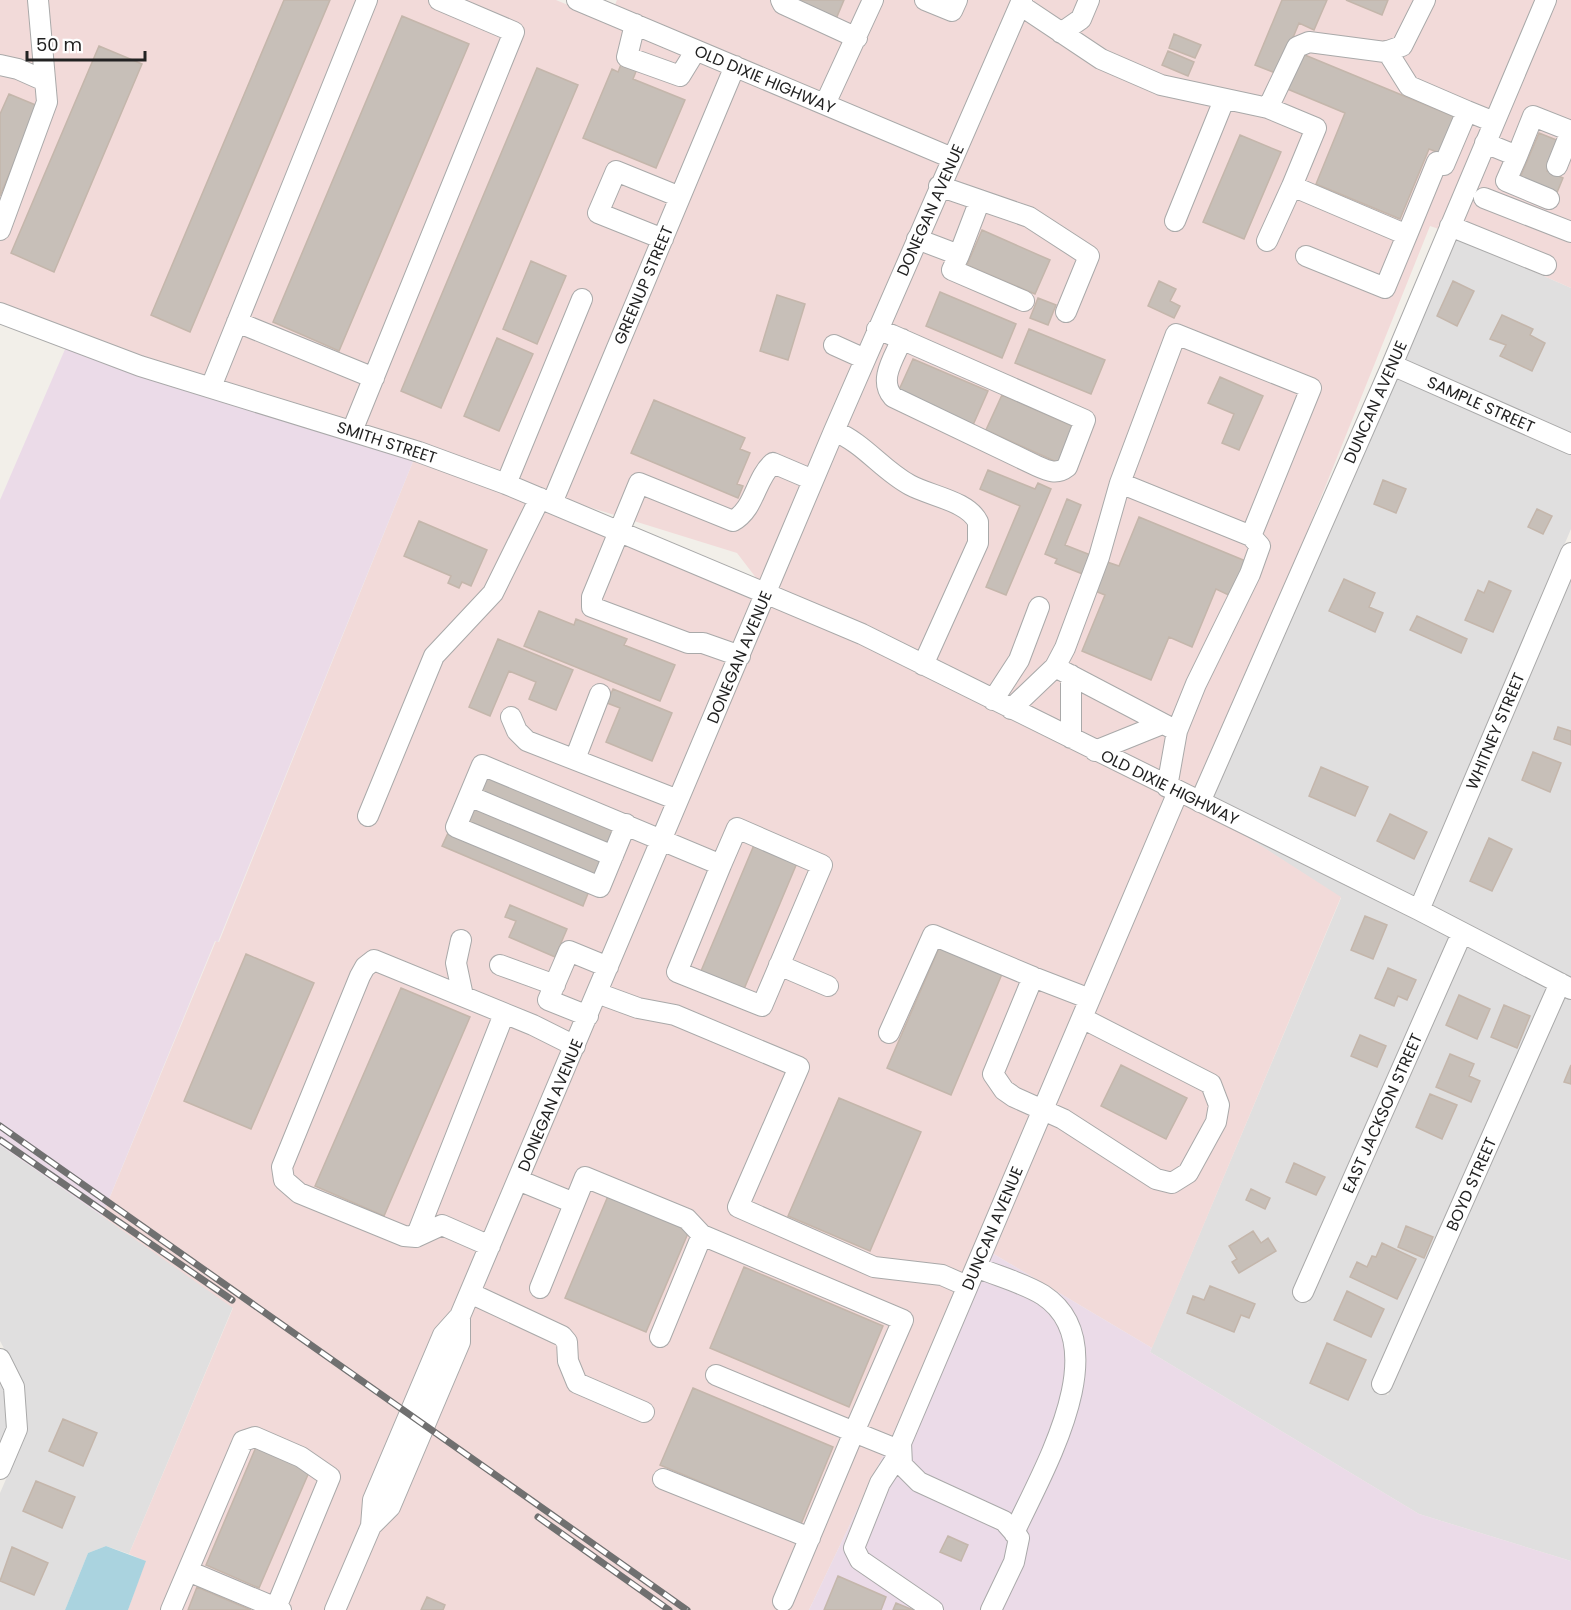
<svg xmlns="http://www.w3.org/2000/svg" width="1571" height="1610" viewBox="0 0 1571 1610" font-family="Poppins,sans-serif">
  <style>
    .residential { fill: #e0dfdf }
    .commercial { fill: #f2dad9 }
    .industrial { fill: #ebdbe8 }
    .water { fill: #aad3df }
    .building { fill: #c7bfb8; stroke: #c4b6ab; stroke-width: 1.5 }
    .lines { fill: none; stroke-linecap: round; stroke-linejoin: round }
    .minor-casing { stroke: #a9a9a9; stroke-width: 22 }
    .minor { stroke: #fff; stroke-width: 20 }
    .rail-casing { stroke: #707070; stroke-width: 7 }
    .rail { stroke: #fff; stroke-width: 4.5; stroke-dasharray: 14; stroke-linecap: butt }
    .labels { text-anchor: middle; stroke-width: 4.5; stroke-linejoin: round; paint-order: stroke }
    .street-label { font-size: 16px; fill: #222; stroke: #fff }
  </style>
  <rect width="100%" height="100%" fill="#f2efe9"/>
  <path class="residential" d="M 1456,237 L 1571,288 L 1571,435 L 1403,361 Z
    M 1397,376 L 1571,453 L 1571,529 L 1414,898 L 1211,799 Z
    M 1571,576 L 1571,979 L 1430,907 Z
    M 1230,826 L 1450,937 L 1292,1296 L 1308,1303 L 1467,945 L 1548,986 L 1371,1388 L 1388,1395 L 1565,995 L 1571,998 L 1571,1561 L 1419,1514 L 1150,1352 L 1341,898 Z
    M 0,1145 L 233,1307 L 129,1554 L 106,1546 L 88,1553 L 65,1610 L 0,1610 L 0,1493 L 26,1433 L 23,1384 L 0,1341 Z
    M 0,1378 L 6,1388 L 8,1427 L 0,1446 Z"/>
  <path class="commercial" d="M 0,0 L 556,0 L 723,70 L 546,492 L 142,358 L 0,305 Z
    M 617,0 L 1012,0 L 947,147 L 614,7 Z
    M 1032,0 L 1536,0 L 1439,229 L 1430,226 L 1299,552 L 1194,790 L 760,583 L 737,553 L 563,499 L 740,77 L 941,162 L 819,442 L 945,194 L 982,119 Z
    M 1556,0 L 1571,0 L 1571,288 L 1456,237 Z
    M 414,459 L 503,491 L 754,598 L 325,1610 L 128,1610 L 145,1561 L 129,1554 L 233,1308 L 102,1216 L 216,941 L 219,942 Z
    M 771,605 L 858,642 L 1166,795 L 910,1399 L 809,1610 L 345,1610 Z
    M 1183,803 L 1230,826 L 1341,897 L 1152,1348 L 992,1253 Z"/>
  <path class="industrial" d="M 66,347 L 414,459 L 218,942 L 215,941 L 102,1216 L 0,1145 L 0,500 Z
    M 992,1253 L 1152,1348 L 1150,1352 L 1419,1514 L 1571,1561 L 1571,1610 L 1001,1610 L 1028,1541 L 924,1475 L 911,1462 L 910,1445 Z
    M 910,1399 L 893,1465 L 999,1527 L 1009,1540 L 1006,1559 L 981,1610 L 809,1610 Z"/>
  <path class="water" d="M 106,1546 L 146,1561 L 128,1610 L 65,1610 L 88,1553 Z"/>
  <path class="building" d="M 284,0 L 330,0 L 190,332 L 151,315 Z
    M 792,0 L 844,0 L 836,19 Z
    M 1282,0 L 1327,0 L 1314,30 L 1299,23 L 1278,74 L 1255,65 Z
    M 1346,0 L 1388,0 L 1382,15 Z
    M 402,16 L 469,44 L 339,351 L 273,322 Z
    M 1174,34 L 1201,45 L 1195,58 L 1169,48 Z
    M 99,46 L 142,64 L 54,272 L 11,253 Z
    M 1168,51 L 1194,62 L 1188,76 L 1162,65 Z
    M 1300,53 L 1455,117 L 1440,153 L 1429,149 L 1400,219 L 1316,184 L 1345,113 L 1285,88 Z
    M 622,62 L 637,69 L 633,79 L 685,100 L 656,168 L 583,138 L 612,69 L 618,72 Z
    M 537,68 L 578,85 L 441,408 L 401,391 Z
    M 9,94 L 38,106 L 0,196 L 0,114 Z
    M 1539,133 L 1559,141 L 1547,171 L 1563,178 L 1556,195 L 1519,180 Z
    M 1240,135 L 1281,152 L 1244,239 L 1203,222 Z
    M 982,230 L 1050,260 L 1035,294 L 967,265 Z
    M 531,261 L 566,276 L 537,344 L 503,329 Z
    M 1159,281 L 1176,289 L 1170,301 L 1180,306 L 1174,318 L 1148,306 Z
    M 1453,281 L 1474,291 L 1457,326 L 1437,316 Z
    M 940,292 L 1016,324 L 1002,358 L 926,326 Z
    M 777,295 L 805,304 L 788,360 L 760,351 Z
    M 1038,298 L 1056,305 L 1048,325 L 1030,318 Z
    M 1502,315 L 1533,329 L 1530,335 L 1545,343 L 1532,371 L 1500,356 L 1506,345 L 1490,339 Z
    M 1029,329 L 1105,360 L 1091,394 L 1015,363 Z
    M 497,338 L 533,354 L 499,431 L 464,416 Z
    M 913,359 L 988,391 L 973,425 L 898,392 Z
    M 1220,377 L 1263,396 L 1239,450 L 1222,443 L 1234,414 L 1208,403 Z
    M 1002,395 L 1077,428 L 1061,464 L 986,430 Z
    M 654,400 L 745,438 L 740,449 L 750,453 L 737,484 L 743,486 L 738,498 L 631,453 Z
    M 988,470 L 1035,489 L 1038,483 L 1051,489 L 1006,595 L 986,587 L 1020,506 L 980,489 Z
    M 1383,480 L 1406,489 L 1396,513 L 1374,504 Z
    M 1067,499 L 1081,505 L 1065,545 L 1093,556 L 1085,575 L 1055,563 L 1057,559 L 1045,554 Z
    M 1537,509 L 1552,516 L 1543,534 L 1528,527 Z
    M 1139,517 L 1248,562 L 1233,597 L 1216,589 L 1192,647 L 1169,637 L 1151,680 L 1082,651 L 1105,595 L 1095,591 L 1107,562 L 1119,566 Z
    M 419,521 L 487,550 L 471,586 L 462,582 L 459,588 L 448,583 L 451,576 L 404,556 Z
    M 1344,579 L 1375,593 L 1369,607 L 1383,613 L 1375,632 L 1329,611 Z
    M 1489,581 L 1511,591 L 1493,632 L 1465,620 L 1478,590 L 1484,593 Z
    M 539,611 L 574,625 L 576,619 L 627,639 L 624,645 L 675,665 L 660,701 L 524,646 Z
    M 1417,616 L 1467,639 L 1461,653 L 1410,630 Z
    M 498,639 L 573,670 L 556,710 L 529,699 L 536,682 L 509,671 L 490,716 L 469,707 Z
    M 613,689 L 672,713 L 652,761 L 606,742 L 620,708 L 607,703 Z
    M 1558,727 L 1571,731 L 1571,745 L 1554,739 Z
    M 1533,752 L 1561,763 L 1550,792 L 1522,780 Z
    M 1321,767 L 1368,787 L 1355,816 L 1309,796 Z
    M 486,775 L 614,830 L 608,845 L 480,791 Z
    M 474,806 L 602,860 L 595,876 L 468,821 Z
    M 1390,814 L 1427,832 L 1414,859 L 1377,841 Z
    M 449,831 L 589,891 L 583,906 L 442,846 Z
    M 1489,838 L 1512,849 L 1492,891 L 1470,881 Z
    M 754,845 L 797,863 L 744,989 L 701,971 Z
    M 510,905 L 567,929 L 555,957 L 509,937 L 516,921 L 505,917 Z
    M 1365,916 L 1387,925 L 1373,959 L 1351,950 Z
    M 939,948 L 1002,974 L 951,1095 L 887,1068 Z
    M 246,954 L 314,983 L 251,1129 L 184,1101 Z
    M 1388,968 L 1416,980 L 1407,1000 L 1398,996 L 1394,1006 L 1375,998 Z
    M 401,988 L 470,1017 L 384,1216 L 315,1186 Z
    M 1459,995 L 1490,1009 L 1477,1039 L 1446,1025 Z
    M 1504,1005 L 1530,1016 L 1517,1048 L 1491,1037 Z
    M 1360,1035 L 1386,1046 L 1377,1067 L 1351,1056 Z
    M 1450,1054 L 1474,1064 L 1469,1076 L 1480,1081 L 1471,1102 L 1436,1087 Z
    M 1121,1065 L 1187,1098 L 1166,1139 L 1101,1106 Z
    M 1571,1065 L 1571,1084 L 1564,1082 Z
    M 1430,1094 L 1457,1105 L 1442,1139 L 1416,1127 Z
    M 839,1098 L 921,1132 L 870,1251 L 788,1216 Z
    M 1294,1163 L 1325,1177 L 1316,1195 L 1286,1182 Z
    M 1251,1189 L 1270,1198 L 1265,1209 L 1246,1200 Z
    M 608,1196 L 689,1231 L 646,1332 L 565,1298 Z
    M 1406,1226 L 1433,1237 L 1424,1258 L 1398,1247 Z
    M 1253,1231 L 1261,1243 L 1268,1238 L 1276,1251 L 1239,1273 L 1232,1262 L 1237,1259 L 1229,1246 Z
    M 1382,1243 L 1416,1259 L 1397,1299 L 1350,1277 L 1357,1262 L 1367,1267 L 1372,1256 L 1376,1257 Z
    M 744,1267 L 883,1326 L 849,1407 L 710,1348 Z
    M 1210,1286 L 1255,1304 L 1249,1318 L 1241,1315 L 1234,1332 L 1187,1313 L 1193,1296 L 1204,1300 Z
    M 1347,1291 L 1384,1309 L 1371,1337 L 1334,1320 Z
    M 1327,1343 L 1366,1360 L 1348,1400 L 1310,1383 Z
    M 693,1388 L 833,1447 L 801,1524 L 660,1465 Z
    M 63,1419 L 97,1433 L 83,1466 L 49,1451 Z
    M 256,1447 L 310,1470 L 259,1588 L 206,1565 Z
    M 36,1481 L 75,1497 L 62,1528 L 23,1511 Z
    M 948,1536 L 968,1545 L 961,1561 L 940,1552 Z
    M 12,1547 L 48,1563 L 34,1595 L 0,1581 Z
    M 838,1576 L 886,1597 L 881,1610 L 824,1610 Z
    M 197,1587 L 251,1610 L 188,1610 Z
    M 427,1597 L 445,1605 L 443,1610 L 421,1610 Z
    M 896,1603 L 913,1610 L 893,1610 Z"/>
  <g class="lines">
    <defs>
      <path id="minor" d="M 577,0 L 952,158
        M 781,0 L 783,4 L 857,38
        M 925,0 L 952,11 L 957,0
        M 1020,5 L 1101,59 L 1161,85 L 1268,108 L 1297,47 L 1309,42 L 1385,52 L 1402,46 L 1425,0
        M 635,24 L 627,57 L 680,76 L 696,50
        M 1061,33 L 1081,19 L 1089,0
        M 1387,51 L 1409,86 L 1467,111
        M 0,65 L 18,69 L 45,81
        M 825,104 L 873,0
        M 1268,108 L 1316,128 L 1292,186 L 1407,235 L 1437,162 L 1444,165 L 1467,111 L 1494,122
        M 1485,143 L 1517,156 L 1533,116 L 1571,131 L 1557,166
        M 1517,156 L 1506,181 L 1549,199
        M 939,186 L 1029,217 L 1089,256 L 1066,312
        M 1484,198 L 1571,232
        M 1175,221 L 1224,100
        M 1450,226 L 1546,265
        M 0,230 L 47,102 L 38,0
        M 663,239 L 598,213 L 616,171 L 680,197
        M 917,239 L 959,255 L 980,200
        M 1267,241 L 1292,186
        M 959,255 L 952,270 L 1024,301
        M 1306,256 L 1385,288 L 1407,235
        M 0,313 L 140,366 L 419,452 L 506,484 L 862,634 L 1419,910 L 1571,989
        M 237,322 L 374,378
        M 877,329 L 892,335 L 1085,420 L 1067,467 C 1057,475 1048,471 1037,466 L 893,397 C 878,380 894,358 902,339
        M 834,345 L 865,359
        M 1392,365 L 1571,444
        M 211,387 L 367,0
        M 352,431 L 514,32 L 439,0
        M 834,431 C 864,443 882,470 910,485 C 930,496 968,501 978,522 L 978,543 L 923,665
        M 1120,483 L 1176,334 L 1311,388 L 1251,536
        M 506,484 L 582,299
        M 552,503 L 735,66
        M 740,656 L 703,643 L 688,643 L 592,607 L 592,597 L 639,483 L 733,521 C 755,509 755,479 773,463 L 813,480
        M 1055,667 L 1177,731
        M 993,700 L 1019,660 L 1039,607
        M 1011,709 L 1055,667 L 1065,648 L 1099,557 L 1120,483 L 1251,536 L 1260,546 L 1250,574 L 1196,684 L 1177,731 L 1167,787
        M 511,717 L 517,731 L 527,741 L 678,800
        M 1071,738 L 1071,675
        M 1095,751 L 1162,724
        M 575,759 L 600,694
        M 469,796 L 613,856
        M 1200,802 L 1392,365 L 1546,0
        M 368,816 L 434,656 L 493,593 L 540,498
        M 626,824 L 600,887 L 456,827 L 482,765 L 721,865 L 737,828 L 822,865 L 762,1006 L 677,972 L 721,865
        M 1419,910 L 1571,553
        M 461,940 L 456,963 L 463,996
        M 500,965 L 555,985
        M 779,965 L 828,986
        M 597,993 L 638,1008 L 675,1015 L 799,1067 L 738,1207 L 874,1267 L 942,1275 L 967,1286
        M 588,1016 L 548,1000 L 569,951 L 608,967
        M 1082,1018 L 1211,1084 L 1219,1105 L 1216,1122 L 1188,1173 L 1172,1183 L 1156,1179 L 1063,1119 L 1014,1097 L 1004,1090 L 993,1074 L 1033,977 L 1090,999
        M 889,1033 L 933,935 L 1033,977
        M 518,1180 L 574,1203
        M 416,1237 L 504,1014
        M 490,1246 L 442,1225 L 416,1237 L 404,1236 L 299,1193 L 284,1180 L 282,1167 L 360,976 L 365,967 L 374,960 L 533,1025 L 575,1046
        M 976,1267 C 997,1276 1024,1283 1043,1295 C 1119,1345 1041,1473 1014,1533
        M 540,1288 L 585,1177 L 687,1219 L 702,1235
        M 1303,1292 L 1462,933
        M 470,1293 L 562,1336 L 567,1342 L 568,1361 L 577,1383 L 644,1412
        M 660,1337 L 702,1235 L 903,1320 L 854,1432 L 901,1451 L 880,1483 L 854,1548 L 860,1560 L 933,1610
        M 0,1359 L 14,1387 L 17,1429 L 0,1469
        M 716,1375 L 854,1432 L 783,1601
        M 1382,1384 L 1560,983
        M 663,1479 L 810,1538
        M 371,1526 L 390,1507 L 460,1342 L 460,1316
        M 188,1571 L 281,1610
        M 171,1610 L 243,1441 L 255,1437 L 301,1457 L 330,1477 L 275,1610
        M 335,1610 L 371,1526 L 373,1500 L 443,1335 L 460,1316 L 834,431 L 1022,0
        M 991,1610 L 1014,1562 L 1019,1538 L 1004,1521 L 919,1482 L 902,1465 L 901,1443 L 1178,792"/>
    </defs>
    <use href="#minor" class="minor-casing"/>
    <use href="#minor" class="minor"/>
    <defs>
      <path id="rail" d="M 0,1126 L 687,1610
        M 0,1140 L 232,1300
        M 538,1517 L 669,1610"/>
    </defs>
    <use href="#rail" class="rail-casing"/>
    <use href="#rail" class="rail"/>
  </g>
  <g class="labels">
    <g class="street-label">
      <text transform="translate(765 79) rotate(23)" y="6">OLD DIXIE HIGHWAY</text>
      <text transform="translate(930 210) rotate(-66)" y="6">DONEGAN AVENUE</text>
      <text transform="translate(643 285) rotate(-67)" y="6">GREENUP STREET</text>
      <text transform="translate(1375 402) rotate(-66)" y="6">DUNCAN AVENUE</text>
      <text transform="translate(1481 404) rotate(24)" y="6">SAMPLE STREET</text>
      <text transform="translate(387 442) rotate(18)" y="6">SMITH STREET</text>
      <text transform="translate(739 657) rotate(-67)" y="6">DONEGAN AVENUE</text>
      <text transform="translate(1495 731) rotate(-67)" y="6">WHITNEY STREET</text>
      <text transform="translate(1170 787) rotate(26)" y="6">OLD DIXIE HIGHWAY</text>
      <text transform="translate(550 1105) rotate(-67)" y="6">DONEGAN AVENUE</text>
      <text transform="translate(1382 1113) rotate(-66)" y="6">EAST JACKSON STREET</text>
      <text transform="translate(1471 1184) rotate(-66)" y="6">BOYD STREET</text>
      <text transform="translate(992 1228) rotate(-67)" y="6">DUNCAN AVENUE</text>
    </g>
  </g>
  <path d="M27 51v9h118v-9" fill="none" stroke="#222222" stroke-width="3"/>
  <text x="36" y="51" font-size="18" fill="#222222" stroke="#ffffff" stroke-width="4.5" paint-order="stroke">50 m</text>
</svg>
